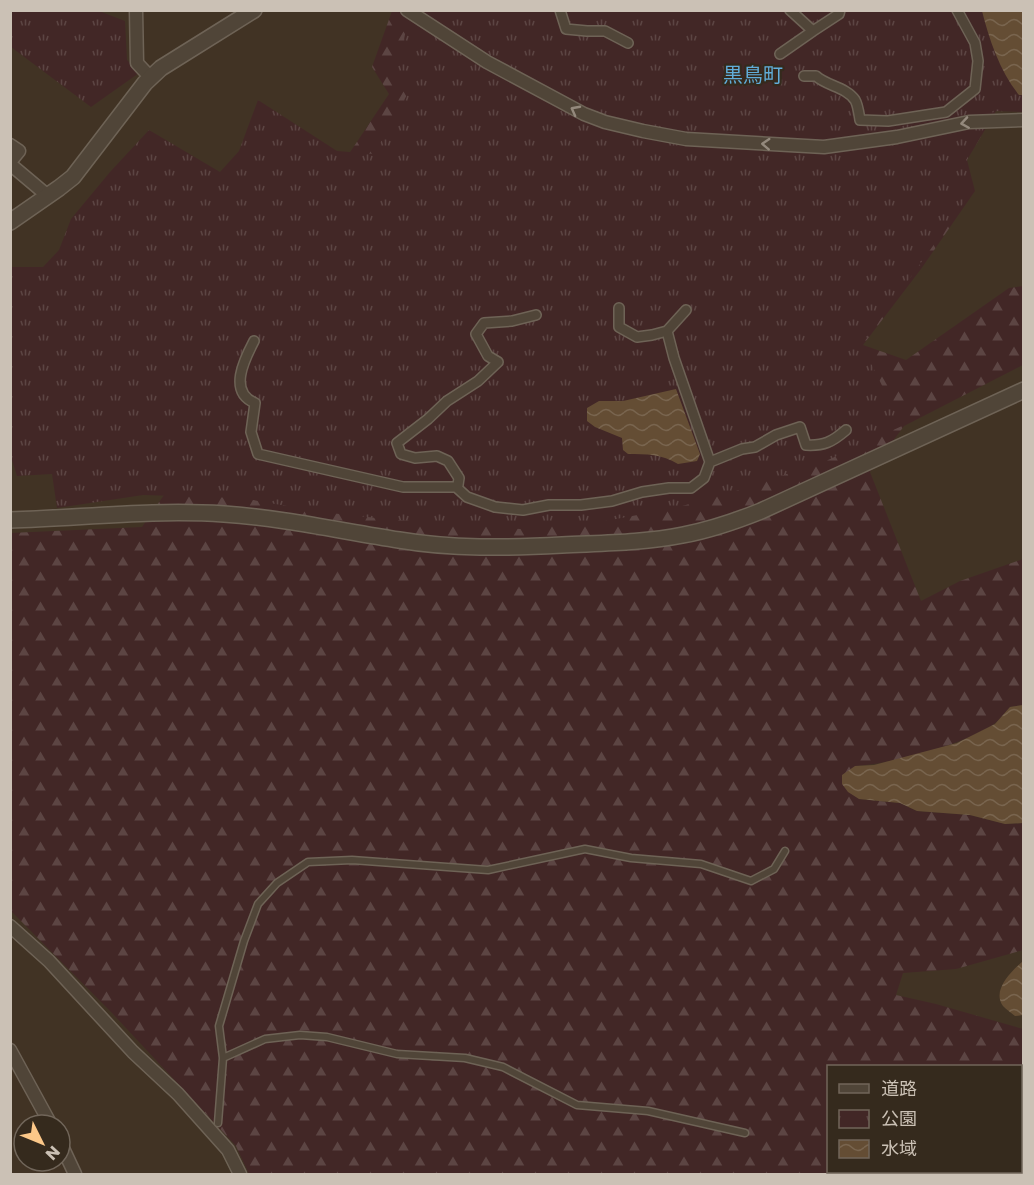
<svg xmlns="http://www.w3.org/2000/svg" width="1034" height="1185" viewBox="0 0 1034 1185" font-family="Poppins,'Noto Sans JP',sans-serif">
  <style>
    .forest { fill: url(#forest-firs); fill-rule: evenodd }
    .park { fill: url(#park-tufts) }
    .water { fill: url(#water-waves) }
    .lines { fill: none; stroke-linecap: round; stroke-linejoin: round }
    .service-casing { stroke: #6e6356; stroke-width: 9 }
    .pedestrian-casing { stroke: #6e6356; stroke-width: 12 }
    .minor-casing { stroke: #6e6356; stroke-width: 15 }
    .tertiary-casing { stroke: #6e6356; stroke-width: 18 }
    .service { stroke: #504538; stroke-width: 6 }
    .pedestrian { stroke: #504538; stroke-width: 9 }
    .minor { stroke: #504538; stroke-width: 12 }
    .tertiary { stroke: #504538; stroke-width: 15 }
    .oneway { stroke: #94897d }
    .labels { text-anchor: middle; stroke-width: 4.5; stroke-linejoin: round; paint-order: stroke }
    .neighbourhood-label { font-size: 20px; fill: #61add9; stroke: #352a1d }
  </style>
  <defs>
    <pattern id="forest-firs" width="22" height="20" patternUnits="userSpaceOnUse" patternTransform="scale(1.5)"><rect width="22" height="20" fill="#422726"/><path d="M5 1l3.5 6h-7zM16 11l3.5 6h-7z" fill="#5c4543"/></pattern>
    <pattern id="park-tufts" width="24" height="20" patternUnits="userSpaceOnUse" patternTransform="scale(1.5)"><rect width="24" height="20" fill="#422726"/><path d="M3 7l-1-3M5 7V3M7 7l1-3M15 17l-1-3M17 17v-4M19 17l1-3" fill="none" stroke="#5c4543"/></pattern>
    <pattern id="water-waves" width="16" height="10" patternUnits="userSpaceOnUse" patternTransform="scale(1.5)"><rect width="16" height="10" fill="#644d34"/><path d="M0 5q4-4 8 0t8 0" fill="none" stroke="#79654f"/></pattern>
  </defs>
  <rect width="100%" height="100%" fill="#413324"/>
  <path class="forest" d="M 392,11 L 982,11 L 1002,101 L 967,160 L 975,191 L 921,269 L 863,345 L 906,360 L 1009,288 L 1023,286 L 1023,365 L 904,426 L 870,472 L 921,601 L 960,581 L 1023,559 L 1023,705 L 1010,707 C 1005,712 1000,720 994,724 C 963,745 892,764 855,766 L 859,799 L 900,803 L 917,811 L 970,815 L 1005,824 L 1023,823 L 1023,950 L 956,969 L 903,973 L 896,995 L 936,1004 L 1023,1029 L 1023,1174 L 249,1174 L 236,1146 L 112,1013 L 11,911 L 10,533 L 142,527 L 177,476 L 304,221 L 389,94 L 372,67 ZM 828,1066 L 1020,1066 L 1020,1172 L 828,1172 Z"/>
  <path class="park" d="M 11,11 L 99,11 L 125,21 L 127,60 L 139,73 L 91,107 L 11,47 Z
    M 411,11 L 1023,11 L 1023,112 L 994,111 L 966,160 L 973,190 L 862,345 L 902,426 L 828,460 L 736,491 L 675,508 L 600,522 L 520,529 L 386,519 L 321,512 L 242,498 L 143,495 L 57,508 L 52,474 L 17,476 L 11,457 L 10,267 L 43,267 L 59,250 L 71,219 L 110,172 L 149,130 L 220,172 L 239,151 L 258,100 L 337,151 L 374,154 L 408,93 L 395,73 Z"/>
  <path class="water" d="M 982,11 L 1023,11 L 1023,95 L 1019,95 C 1000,72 989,39 982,11 Z
    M 676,389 L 700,454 L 697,461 L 678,464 C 662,454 646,454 628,454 L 623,450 L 622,438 L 595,427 L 587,421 L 587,408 L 599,401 L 623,401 Z
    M 1023,705 L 1023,823 L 1005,824 L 970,815 L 917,811 L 900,803 L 859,799 L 848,792 L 842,784 L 842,775 L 855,766 L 874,765 L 957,743 L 995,724 L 1010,707 Z
    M 1023,961 L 1023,1015 L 1015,1016 C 1011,1013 1006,1009 1003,1006 C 991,990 1013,970 1023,961 Z"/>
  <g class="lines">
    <defs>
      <path id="service" d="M 223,1058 L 265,1039 L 300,1035 L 327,1037 L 397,1054 L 465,1058 L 503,1067 L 577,1105 L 648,1111 L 745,1133
        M 218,1123 L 223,1058 L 219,1026 L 244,941 L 258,904 L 277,883 L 308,862 L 352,860 L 488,870 L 585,849 L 631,858 L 701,864 L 751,881 L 774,869 L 785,851"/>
      <path id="pedestrian" d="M 560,10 L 566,29 L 587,31 L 605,31 L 628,43
        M 813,31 L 839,14 L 840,10
        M 780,54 L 813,31 L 790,10
        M 804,76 L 816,76 C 827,86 846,87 855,100 C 858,105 859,114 860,120 L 888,121 L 946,112 L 975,89 L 978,61 L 975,43 L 957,10
        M 619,308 L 619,327 L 637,337 L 652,335 L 667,331 L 686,310
        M 254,341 C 244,360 228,392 255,403 L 251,432 L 258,454 L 403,487 L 456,487 L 467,497 L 495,507 L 523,510 L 549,505 L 581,505 L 612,501 L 642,492 L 669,488 L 691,488 L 704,478 L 710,462 L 674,358 L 667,331
        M 710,462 L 742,449 L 755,447 L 776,435 L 800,427 L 806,445 C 824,446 832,442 846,430
        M 458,485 L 459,478 L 448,461 L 437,456 L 415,458 L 401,454 L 397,443 L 428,419 L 447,401 L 478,381 L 498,362 L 488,356 L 476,334 L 484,323 L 512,321 L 536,315"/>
      <path id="minor" d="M 136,10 L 137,63 L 151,78
        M 407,10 L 487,62 L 584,114 L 605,122 L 643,131 L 686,139 L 824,147 L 897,137 L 969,122 L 1024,120
        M 10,145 L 19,151 L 10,162
        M 10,164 L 48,196
        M 10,926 L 49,961 L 133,1052 L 178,1094 L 228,1150 L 240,1174
        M 10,1050 L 51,1125
        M 60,1142 L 75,1174"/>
      <path id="tertiary" d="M 10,222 L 59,188 L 73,177 L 145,83 L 161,68 L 254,10
        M 10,520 C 81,518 153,509 224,514 C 282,518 341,531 399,540 C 452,549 507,548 562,545 C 602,543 643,543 683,535 C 710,530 736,521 761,511 L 1024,390"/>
    </defs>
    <use href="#service" class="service-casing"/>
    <use href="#pedestrian" class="pedestrian-casing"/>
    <use href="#minor" class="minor-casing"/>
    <use href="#tertiary" class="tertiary-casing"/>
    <use href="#service" class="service"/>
    <use href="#pedestrian" class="pedestrian"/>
    <use href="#minor" class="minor"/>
    <use href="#tertiary" class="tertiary"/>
  </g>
  <defs><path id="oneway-chevron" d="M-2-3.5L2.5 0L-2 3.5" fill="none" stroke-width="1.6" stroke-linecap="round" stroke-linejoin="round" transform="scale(1.5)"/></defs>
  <g class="oneway">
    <use href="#oneway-chevron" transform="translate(575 110) rotate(-152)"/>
    <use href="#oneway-chevron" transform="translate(965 123) rotate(171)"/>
    <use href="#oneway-chevron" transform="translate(766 144) rotate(-177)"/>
  </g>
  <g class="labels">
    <g class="neighbourhood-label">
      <text x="753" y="82">黒鳥町</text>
    </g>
  </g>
  <rect width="1034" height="1185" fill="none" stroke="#cbc1b5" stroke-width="24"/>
  <rect x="827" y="1065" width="195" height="108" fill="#352a1d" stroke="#71665a" stroke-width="1.5"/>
  <rect x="839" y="1084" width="30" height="9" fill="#504538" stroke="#71665a" stroke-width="1.5"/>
  <text x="881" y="1095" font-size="18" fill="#cbc1b5">道路</text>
  <rect x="839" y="1110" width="30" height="18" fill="url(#park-tufts)" stroke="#71665a" stroke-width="1.5"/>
  <text x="881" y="1125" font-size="18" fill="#cbc1b5">公園</text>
  <rect x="839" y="1140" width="30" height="18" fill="url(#water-waves)" stroke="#71665a" stroke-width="1.5"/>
  <text x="881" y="1155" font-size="18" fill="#cbc1b5">水域</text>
  <g transform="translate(42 1143) rotate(133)"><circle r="28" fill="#352a1d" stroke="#71665a" stroke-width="1.5"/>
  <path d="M0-4.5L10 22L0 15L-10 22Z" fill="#fcc889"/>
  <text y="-9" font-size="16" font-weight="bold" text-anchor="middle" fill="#cbc1b5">N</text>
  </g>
</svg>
